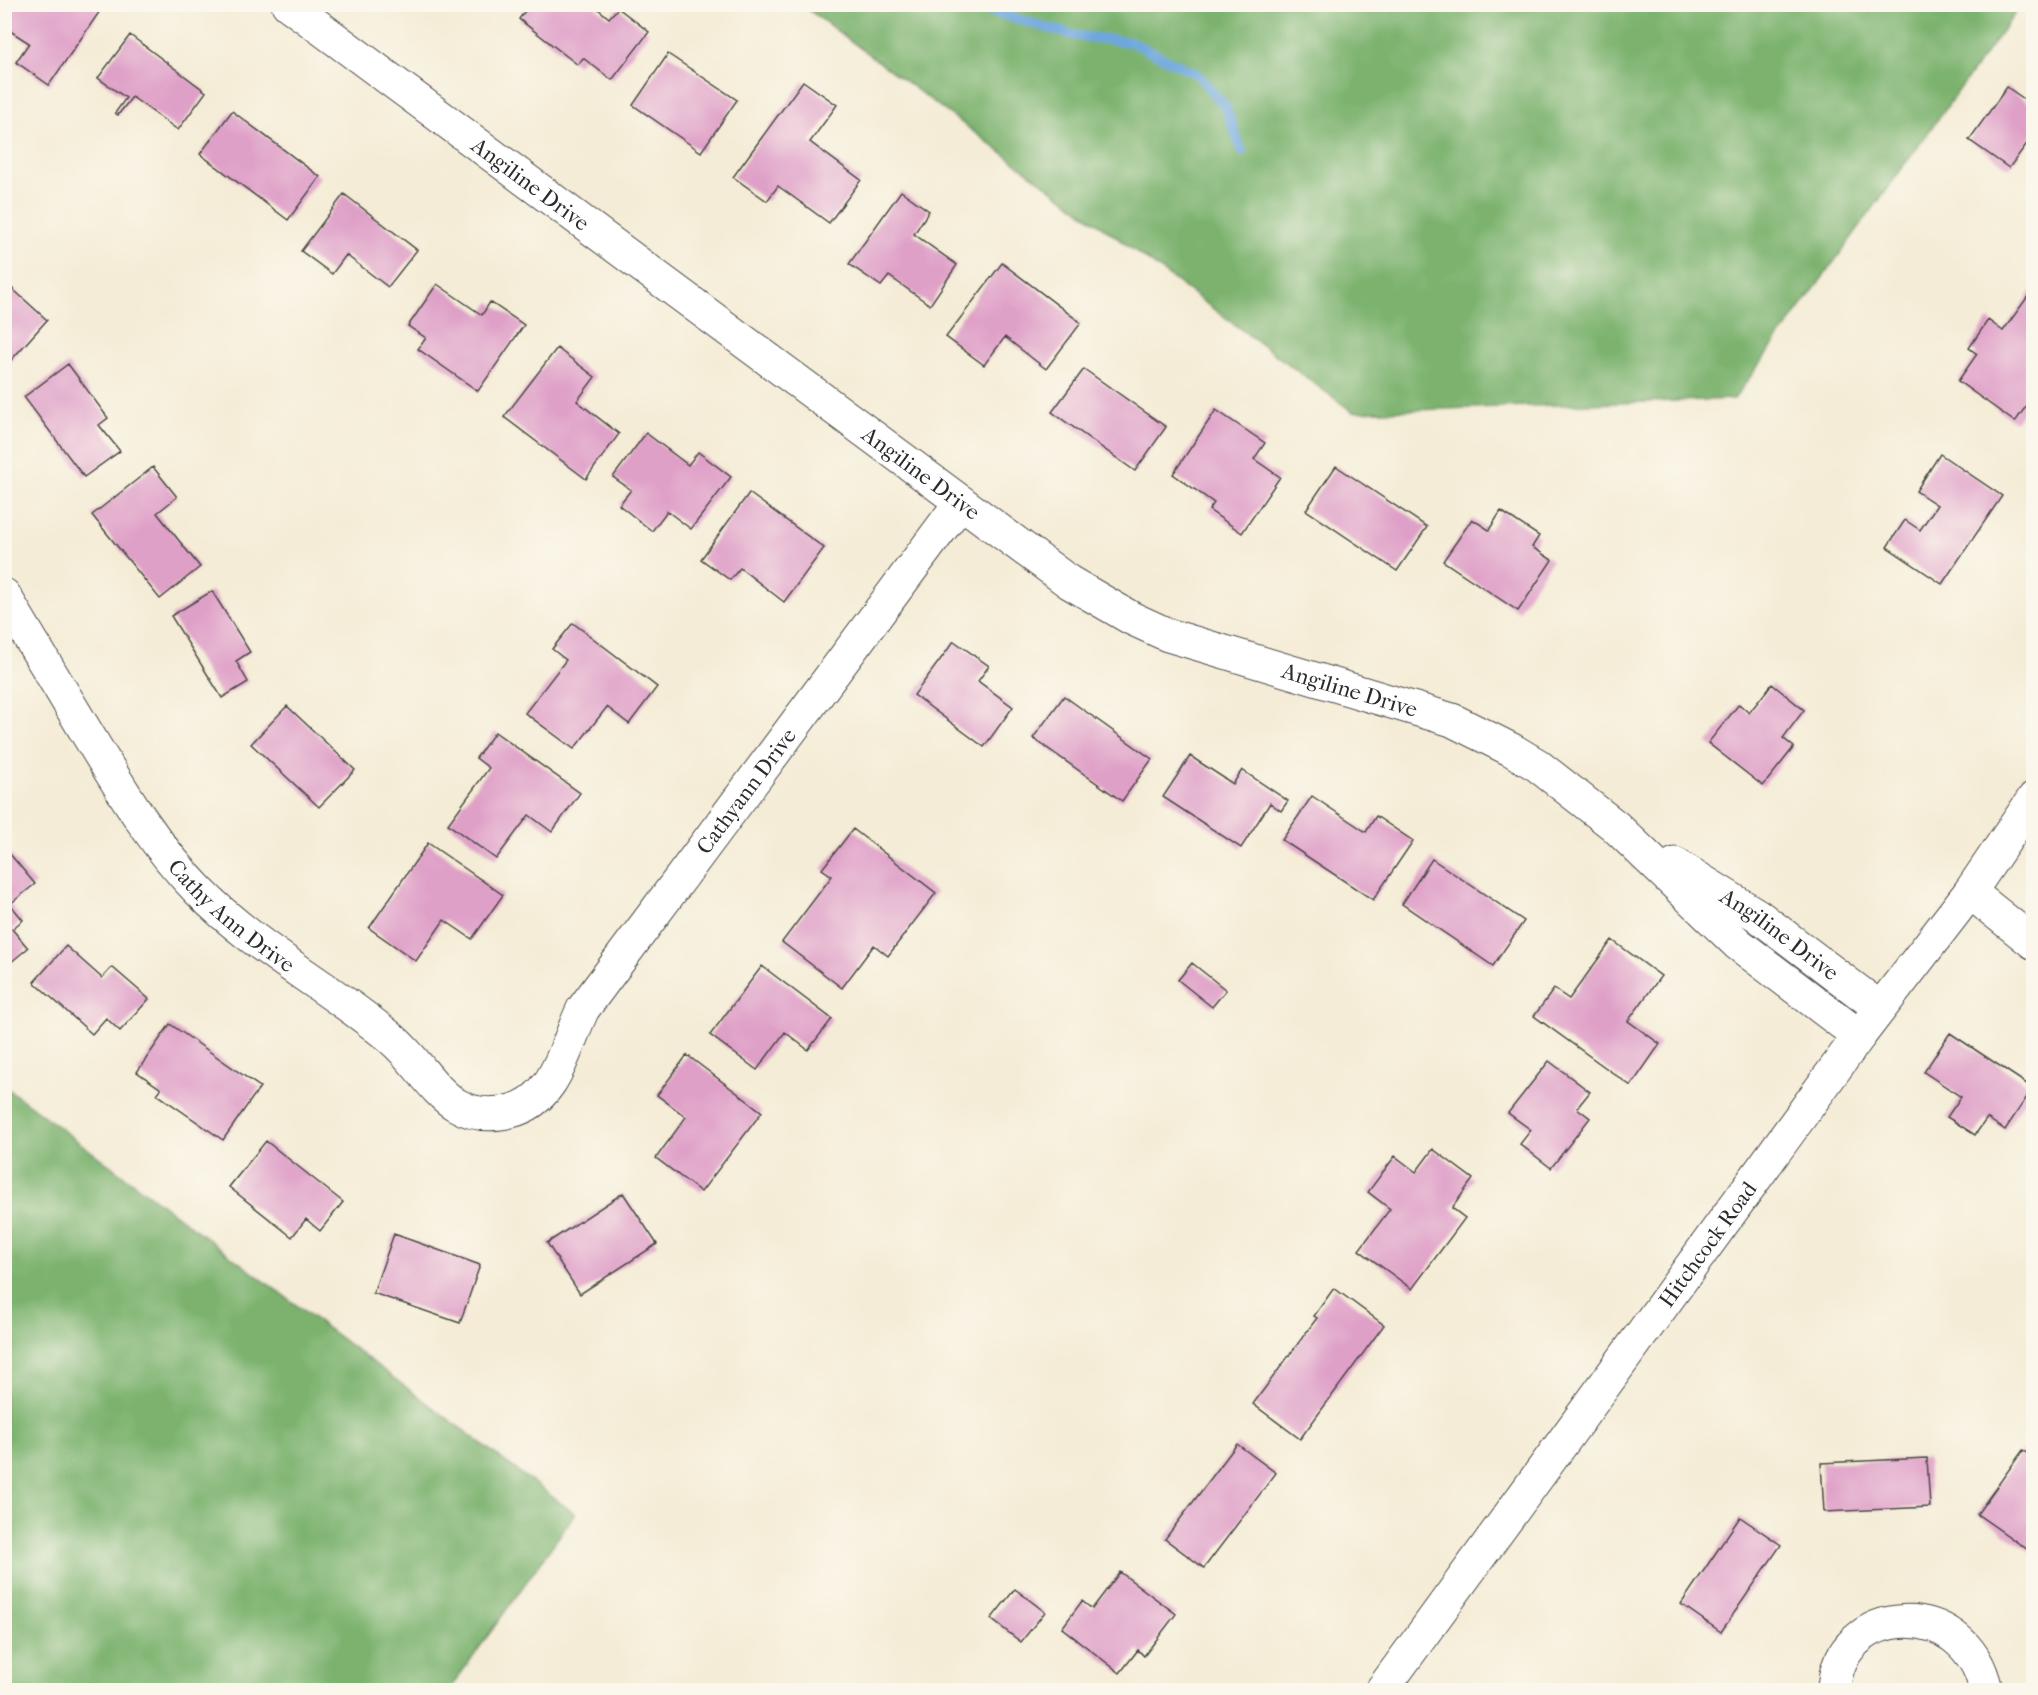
<svg xmlns="http://www.w3.org/2000/svg" width="2038" height="1695" viewBox="0 0 2038 1695" font-family="'IM FELL French Canon',serif">
  <style>
    .forest { fill: #7cb26e; stroke: #546e4c; stroke-width: 1.5 }
    .lines { fill: none; stroke-linecap: round; stroke-linejoin: round }
    .stream { stroke: #6ea7dd; stroke-width: 10 }
    .building { fill: #dfa0c8 }
    .minor-casing { stroke: #494845; stroke-width: 35 }
    .minor { stroke: #fff; stroke-width: 33 }
    .labels { text-anchor: middle; stroke-width: 5; stroke-linejoin: round; paint-order: stroke }
    .street-label { font-size: 22px; fill: #2b2b2b; stroke: #fbf7ec }
  </style>
  <rect width="100%" height="100%" fill="#fbf7ec"/>
  <filter id="ink" filterUnits="userSpaceOnUse"><feTurbulence type="fractalNoise" baseFrequency=".0167" numOctaves="2"/><feDisplacementMap in="SourceGraphic" scale="12" xChannelSelector="R" yChannelSelector="G"/><feConvolveMatrix kernelMatrix="1 2 1 2 8 2 1 2 1" color-interpolation-filters="sRGB"/></filter>
  <filter id="wash" filterUnits="userSpaceOnUse"><feTurbulence type="fractalNoise" baseFrequency=".008" numOctaves="4" result="noise"/><feDisplacementMap in="SourceGraphic" scale="24" xChannelSelector="R" yChannelSelector="G"/><feGaussianBlur stdDeviation="1.35" result="paint"/><feColorMatrix in="noise" values="0 0 0 0 0 0 0 0 0 0 0 0 0 0 0 0 0 1.4 0 .05"/><feComposite in="paint" operator="in"/></filter>
  <g filter="url(#wash)">
    <rect width="100%" height="100%" fill="#f4ecd6"/>
    <path class="forest" d="M 802,5 L 2021,5 L 1734,399 L 1353,412 Z
      M 4,1086 L 575,1514 L 449,1690 L 5,1690 Z"/>
    <g class="lines">
      <path class="stream" d="M 978,4 L 987,10 L 1073,35 L 1132,42 L 1197,74 L 1225,106 L 1242,151"/>
    </g>
    <g id="blocks">
      <path class="building" d="M 4,4 L 91,4 L 100,11 L 49,85 L 16,62 L 29,43 L 4,27 Z
        M 530,4 L 592,4 L 609,18 L 618,8 L 649,32 L 612,80 L 583,58 L 578,65 L 519,19 Z
        M 130,35 L 206,92 L 178,130 L 132,97 L 118,115 L 115,113 L 126,98 L 98,78 Z
        M 668,54 L 737,100 L 701,152 L 633,105 Z
        M 803,81 L 837,105 L 810,142 L 861,180 L 829,223 L 778,186 L 767,201 L 733,177 Z
        M 2007,87 L 2034,106 L 2034,134 L 2009,168 L 1969,140 Z
        M 232,111 L 320,177 L 288,220 L 200,154 Z
        M 901,191 L 929,211 L 914,234 L 957,265 L 930,305 L 889,276 L 881,286 L 849,264 Z
        M 344,194 L 417,250 L 388,287 L 346,255 L 332,274 L 301,251 Z
        M 1002,263 L 1081,323 L 1046,369 L 1005,337 L 984,365 L 946,337 Z
        M 5,282 L 47,320 L 5,367 Z
        M 437,284 L 482,315 L 490,302 L 524,325 L 478,391 L 418,349 L 426,338 L 408,326 Z
        M 2034,288 L 2034,395 L 2015,422 L 1958,381 L 1977,354 L 1969,348 L 1988,320 L 2003,331 Z
        M 557,348 L 595,377 L 577,401 L 619,434 L 586,479 L 504,417 Z
        M 68,364 L 108,418 L 99,425 L 120,451 L 84,477 L 24,397 Z
        M 1084,369 L 1166,427 L 1135,471 L 1052,412 Z
        M 1216,410 L 1265,443 L 1254,459 L 1280,477 L 1242,533 L 1209,510 L 1214,503 L 1173,474 Z
        M 646,433 L 688,465 L 698,452 L 731,477 L 691,529 L 667,511 L 652,531 L 619,505 L 631,490 L 613,477 Z
        M 1940,454 L 2002,496 L 1942,584 L 1887,547 L 1905,520 L 1920,530 L 1937,505 L 1916,491 Z
        M 1336,466 L 1427,527 L 1397,571 L 1306,510 Z
        M 153,467 L 177,497 L 157,513 L 200,567 L 160,599 L 92,515 Z
        M 749,493 L 824,548 L 784,602 L 740,568 L 730,580 L 701,559 Z
        M 1501,511 L 1539,536 L 1532,547 L 1552,560 L 1518,611 L 1443,561 L 1472,519 L 1489,530 Z
        M 212,591 L 250,652 L 236,661 L 248,682 L 222,698 L 171,616 Z
        M 573,623 L 657,687 L 629,724 L 607,707 L 574,749 L 525,713 L 566,660 L 552,649 Z
        M 954,641 L 989,666 L 978,681 L 1013,707 L 984,747 L 914,695 Z
        M 1772,684 L 1804,710 L 1783,738 L 1794,747 L 1763,786 L 1708,743 L 1739,704 L 1749,713 Z
        M 1064,696 L 1152,759 L 1122,801 L 1033,738 Z
        M 287,706 L 355,770 L 319,807 L 251,744 Z
        M 495,732 L 580,793 L 552,832 L 529,815 L 496,859 L 448,824 L 489,768 L 476,758 Z
        M 1190,756 L 1233,784 L 1242,770 L 1288,801 L 1281,811 L 1270,803 L 1241,848 L 1163,797 Z
        M 1312,796 L 1366,832 L 1376,816 L 1413,841 L 1373,900 L 1282,840 Z
        M 853,829 L 936,893 L 888,956 L 874,945 L 842,988 L 782,942 L 832,876 L 822,869 Z
        M 428,843 L 503,895 L 472,939 L 444,920 L 416,961 L 369,928 Z
        M 4,847 L 35,884 L 10,904 L 23,920 L 12,929 L 28,948 L 4,968 Z
        M 1432,859 L 1524,921 L 1493,966 L 1402,904 Z
        M 1612,940 L 1661,976 L 1628,1021 L 1660,1044 L 1631,1086 L 1534,1016 L 1554,989 L 1569,999 Z
        M 66,946 L 102,978 L 112,967 L 149,999 L 120,1031 L 106,1018 L 92,1034 L 34,982 Z
        M 1192,963 L 1226,990 L 1212,1007 L 1178,980 Z
        M 762,966 L 832,1019 L 808,1050 L 785,1032 L 757,1070 L 710,1035 Z
        M 170,1024 L 260,1087 L 223,1140 L 157,1094 L 161,1089 L 137,1072 Z
        M 1950,1033 L 2033,1088 L 2005,1130 L 1987,1118 L 1975,1135 L 1947,1117 L 1961,1097 L 1924,1072 Z
        M 687,1055 L 762,1112 L 701,1192 L 656,1158 L 686,1117 L 657,1095 Z
        M 1549,1061 L 1590,1092 L 1577,1108 L 1590,1118 L 1551,1168 L 1520,1144 L 1531,1130 L 1508,1113 Z
        M 266,1141 L 343,1202 L 320,1231 L 306,1219 L 292,1237 L 229,1187 Z
        M 1433,1149 L 1473,1179 L 1452,1208 L 1465,1218 L 1412,1289 L 1359,1250 L 1390,1209 L 1368,1192 L 1395,1156 L 1416,1172 Z
        M 623,1193 L 657,1244 L 580,1294 L 547,1243 Z
        M 394,1234 L 480,1265 L 460,1323 L 373,1293 Z
        M 1334,1288 L 1384,1325 L 1300,1439 L 1253,1404 L 1317,1318 L 1314,1316 Z
        M 1237,1444 L 1276,1473 L 1204,1568 L 1165,1539 Z
        M 2023,1450 L 2034,1458 L 2034,1554 L 1977,1514 Z
        M 1927,1458 L 1930,1507 L 1824,1512 L 1821,1463 Z
        M 1740,1517 L 1781,1545 L 1721,1632 L 1681,1604 Z
        M 1120,1572 L 1176,1614 L 1144,1656 L 1138,1650 L 1120,1673 L 1062,1628 L 1082,1601 L 1092,1609 Z
        M 1015,1589 L 1045,1612 L 1021,1642 L 991,1619 Z"/>
    </g>
  </g>
  <g filter="url(#ink)">
    <use href="#blocks" fill-opacity="0" stroke="#494845" stroke-width="1.5"/>
    <g class="lines">
      <defs>
        <g id="minor">
          <path id="s1" d="M 288,4 L 1069,582 L 1131,618 L 1168,635 L 1452,720 L 1512,750 L 1537,765 L 1615,826 L 1738,944 L 1859,1036"/>
          <path id="s2" d="M 4,595 C 32,641 60,688 88,735 C 121,789 153,844 198,890 C 254,948 330,987 392,1039 C 432,1073 446,1127 511,1111 C 557,1100 565,1045 583,1009 L 961,502"/>
          <path id="s3" d="M 1675,864 L 1757,915 L 1880,1008"/>
          <path d="M 1970,892 L 2034,943"/>
          <path id="s4" d="M 1382,1690 L 1859,1036 L 1970,892 L 2034,798"/>
          <path d="M 1834,1690 C 1837,1605 1965,1592 1986,1690"/>
        </g>
      </defs>
      <use href="#minor" class="minor-casing"/>
      <use href="#minor" class="minor"/>
    </g>
  </g>
  <g class="labels">
    <g class="street-label">
      <text dy="8" stroke="none"><textPath href="#s1" startOffset="302">Angiline Drive</textPath></text>
      <text dy="8" stroke="none"><textPath href="#s1" startOffset="788">Angiline Drive</textPath></text>
      <text dy="8" stroke="none"><textPath href="#s1" startOffset="1274">Angiline Drive</textPath></text>
      <text dy="8" stroke="none"><textPath href="#s2" startOffset="1150">Cathyann Drive</textPath></text>
      <text dy="8" stroke="none"><textPath href="#s2" startOffset="396">Cathy Ann Drive</textPath></text>
      <text dy="8" stroke="none"><textPath href="#s3" startOffset="126">Angiline Drive</textPath></text>
      <text dy="8" stroke="none"><textPath href="#s4" startOffset="552">Hitchcock Road</textPath></text>
    </g>
  </g>
  <rect width="2038" height="1695" fill="none" stroke="#fbf7ec" stroke-width="24"/>
</svg>
